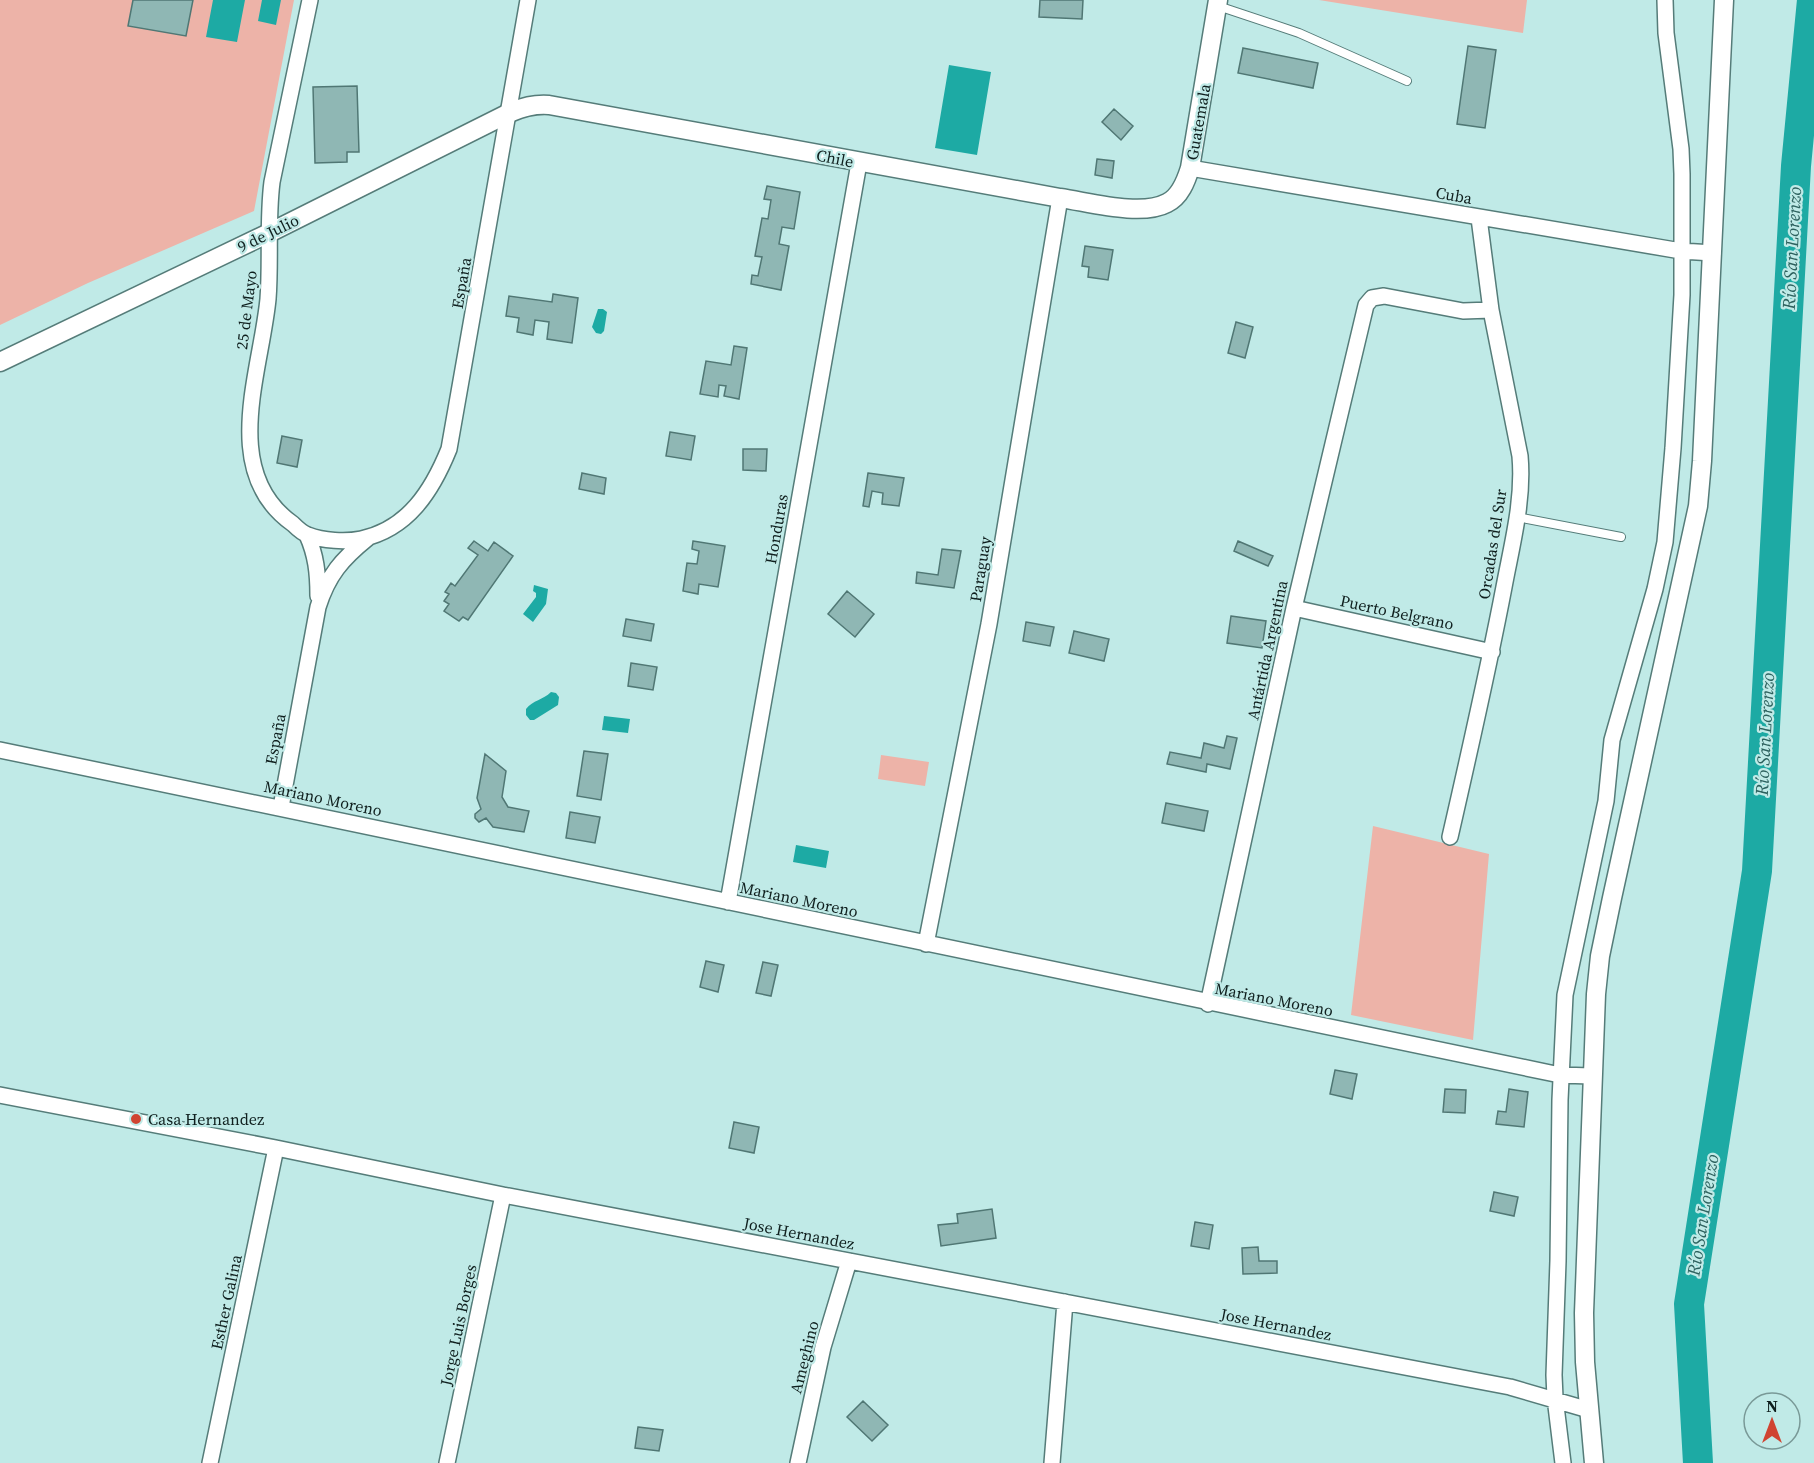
<svg xmlns="http://www.w3.org/2000/svg" width="1814" height="1463" viewBox="0 0 1814 1463" font-family="'Source Serif 4',serif">
  <style>
    .green { fill: #edb3a8 }
    .water { fill: #1daaa4 }
    .lines { fill: none; stroke-linecap: round; stroke-linejoin: round }
    .river { stroke: #1daaa4; stroke-width: 30 }
    .building { fill: #8fb7b4; stroke: #507774; stroke-width: 1.5 }
    .service-casing { stroke: #557c79; stroke-width: 10 }
    .minor-casing { stroke: #557c79; stroke-width: 18 }
    .tertiary-casing { stroke: #557c79; stroke-width: 21 }
    .service { stroke: #fff; stroke-width: 8 }
    .minor { stroke: #fff; stroke-width: 15 }
    .tertiary { stroke: #fff; stroke-width: 18 }
    .poi-dot { fill: #d04432; stroke: #c0eae7; stroke-width: 2 }
    .labels { text-anchor: middle; stroke-width: 4.5; stroke-linejoin: round; paint-order: stroke }
    .street-label { font-size: 16px; fill: #0f1f1e; stroke: #c0eae7 }
    .poi-label { font-size: 16px; fill: #0f1f1e; stroke: #c0eae7; text-anchor: start }
    .water-label { font-size: 18px; font-style: italic; fill: #2d615e; stroke: #c0eae7 }
  </style>
  <rect width="100%" height="100%" fill="#c0eae7"/>
  <path class="green" d="M 0,0 L 294,0 L 254,211 L 88,283 L 0,325 Z
    M 1319,0 L 1527,0 L 1523,33 Z
    M 881,755 L 929,762 L 925,786 L 878,779 Z
    M 1373,826 L 1489,854 L 1473,1040 L 1351,1015 Z"/>
  <path class="water" d="M 213,0 L 245,0 L 237,42 L 206,37 Z
    M 262,0 L 281,0 L 276,25 L 258,21 Z
    M 949,65 L 991,72 L 977,155 L 935,148 Z
    M 598,309 L 603,309 L 607,312 L 604,331 L 601,334 L 596,333 L 592,327 Z
    M 534,585 L 548,589 L 546,604 L 533,622 L 523,614 L 536,597 L 536,593 L 533,591 Z
    M 551,692 L 556,693 L 559,697 L 558,705 L 534,720 L 530,720 L 526,715 L 526,709 C 533,700 543,700 551,692 Z
    M 604,716 L 630,719 L 628,733 L 602,730 Z
    M 796,845 L 829,851 L 826,868 L 793,862 Z"/>
  <g class="lines">
    <path class="river" d="M 1698,1463 L 1689,1304 L 1757,871 L 1796,166 L 1812,0"/>
  </g>
  <path class="building" d="M 133,0 L 193,0 L 186,36 L 128,26 Z
    M 1040,0 L 1083,0 L 1082,19 L 1039,17 Z
    M 1468,46 L 1496,50 L 1485,128 L 1457,124 Z
    M 1243,48 L 1318,63 L 1313,88 L 1238,73 Z
    M 357,86 L 359,152 L 347,152 L 347,162 L 315,163 L 313,87 Z
    M 1114,109 L 1133,126 L 1121,140 L 1102,122 Z
    M 1097,159 L 1114,161 L 1112,178 L 1095,175 Z
    M 767,186 L 800,192 L 794,229 L 782,227 L 779,244 L 789,246 L 781,290 L 751,284 L 752,275 L 758,276 L 762,257 L 755,256 L 762,218 L 768,219 L 771,200 L 764,199 Z
    M 1085,246 L 1113,250 L 1108,280 L 1088,277 L 1089,267 L 1082,266 Z
    M 553,294 L 578,298 L 572,343 L 547,339 L 549,322 L 535,320 L 533,335 L 517,332 L 519,318 L 506,316 L 509,296 L 552,302 Z
    M 1236,322 L 1253,327 L 1245,358 L 1228,353 Z
    M 734,346 L 747,348 L 739,399 L 724,396 L 726,386 L 719,385 L 718,397 L 700,394 L 706,361 L 731,365 Z
    M 670,432 L 695,436 L 691,460 L 666,456 Z
    M 282,436 L 302,440 L 297,467 L 277,463 Z
    M 743,449 L 767,449 L 766,471 L 743,470 Z
    M 582,473 L 606,478 L 604,494 L 579,489 Z
    M 868,473 L 904,478 L 899,506 L 882,504 L 883,493 L 872,491 L 869,507 L 863,506 Z
    M 474,541 L 488,551 L 494,542 L 513,556 L 468,620 L 463,617 L 459,621 L 444,611 L 449,604 L 444,601 L 449,594 L 445,592 L 451,583 L 455,586 L 478,555 L 468,548 Z
    M 693,541 L 725,546 L 718,587 L 699,584 L 698,594 L 683,591 L 687,563 L 697,564 L 699,551 L 692,549 Z
    M 1238,541 L 1273,556 L 1268,566 L 1234,551 Z
    M 942,549 L 961,551 L 954,588 L 916,583 L 917,572 L 938,575 Z
    M 847,591 L 874,614 L 855,637 L 828,614 Z
    M 1231,616 L 1266,621 L 1262,648 L 1227,643 Z
    M 626,619 L 654,624 L 651,641 L 623,636 Z
    M 1026,622 L 1054,627 L 1050,646 L 1023,641 Z
    M 1074,631 L 1109,639 L 1104,661 L 1069,653 Z
    M 631,663 L 657,667 L 653,690 L 628,686 Z
    M 1227,736 L 1237,738 L 1230,769 L 1207,764 L 1206,772 L 1167,764 L 1170,752 L 1201,758 L 1204,743 L 1224,748 Z
    M 584,751 L 608,754 L 601,800 L 577,796 Z
    M 485,754 L 506,771 L 502,797 L 508,807 L 529,811 L 524,832 L 493,827 L 486,818 L 479,822 L 475,818 L 475,814 L 481,809 L 477,798 Z
    M 1166,803 L 1208,811 L 1204,831 L 1162,823 Z
    M 570,812 L 600,817 L 595,843 L 566,838 Z
    M 706,961 L 724,965 L 718,992 L 700,987 Z
    M 763,962 L 778,965 L 771,996 L 756,993 Z
    M 1335,1070 L 1357,1074 L 1352,1099 L 1330,1094 Z
    M 1445,1089 L 1466,1090 L 1465,1113 L 1443,1112 Z
    M 1509,1089 L 1528,1092 L 1524,1127 L 1496,1124 L 1498,1111 L 1506,1112 Z
    M 734,1122 L 759,1127 L 754,1153 L 729,1148 Z
    M 1494,1192 L 1518,1197 L 1514,1216 L 1490,1211 Z
    M 992,1209 L 996,1238 L 941,1246 L 938,1225 L 958,1223 L 957,1214 Z
    M 1195,1222 L 1213,1225 L 1209,1249 L 1191,1246 Z
    M 1258,1247 L 1259,1261 L 1277,1261 L 1277,1273 L 1243,1274 L 1242,1248 Z
    M 863,1401 L 888,1425 L 872,1441 L 847,1417 Z
    M 638,1427 L 663,1430 L 659,1451 L 635,1448 Z"/>
  <g class="lines">
    <defs>
      <path id="service" d="M 1218,6 L 1299,33 L 1407,81
        M 1517,517 L 1621,537"/>
      <path id="minor" d="M 310,0 L 272,182 C 267,221 271,260 268,299 C 261,372 219,472 293,524 C 297,528 302,533 308,535 C 323,541 346,542 361,539 C 408,529 432,491 449,449 L 528,0
        M 1190,168 L 1681,251 L 1713,253
        M 307,535 C 316,555 318,573 318,596
        M 1294,608 L 1492,652
        M 0,750 C 521,856 1040,970 1560,1075 L 1591,1076
        M 281,807 L 318,607 C 328,575 342,559 368,538
        M 1450,837 C 1469,754 1488,671 1504,587 C 1512,544 1524,500 1520,456 L 1491,310 L 1479,218
        M 728,902 L 859,163
        M 926,944 L 989,624 L 1060,198
        M 1208,1004 L 1294,608 L 1366,305 L 1372,298 L 1384,296 L 1463,311 L 1491,310
        M 0,1095 L 276,1148 L 503,1195 L 1510,1387 L 1589,1410
        M 210,1463 L 276,1148
        M 447,1463 L 503,1195
        M 798,1463 L 823,1347 L 849,1261
        M 1052,1463 L 1065,1302
        M 1563,1463 L 1555,1398 L 1554,1375 L 1558,1261 L 1560,1100 L 1565,995 L 1606,801 L 1612,740 L 1655,589 L 1665,542 L 1673,448 L 1682,295 L 1682,174 L 1681,149 L 1666,33 L 1665,0"/>
      <path id="tertiary" d="M 0,362 L 269,233 L 509,113 C 523,107 534,104 549,105 L 1060,198 C 1089,202 1141,217 1167,203 C 1180,197 1186,181 1190,168 L 1218,0
        M 1594,1463 L 1585,1362 L 1584,1313 L 1596,994 L 1600,956 L 1612,898 L 1698,506 L 1702,461 L 1724,0"/>
    </defs>
    <use href="#service" class="service-casing"/>
    <use href="#minor" class="minor-casing"/>
    <use href="#tertiary" class="tertiary-casing"/>
    <use href="#service" class="service"/>
    <use href="#minor" class="minor"/>
    <use href="#tertiary" class="tertiary"/>
  </g>
  <circle class="poi-dot" cx="136" cy="1119" r="6"/>
  <g class="labels">
    <g class="street-label">
      <text transform="translate(1198 122) rotate(-80)" y="6">Guatemala</text>
      <text transform="translate(835 158) rotate(11)" y="6">Chile</text>
      <text transform="translate(1454 195) rotate(10)" y="6">Cuba</text>
      <text transform="translate(268 233) rotate(-26)" y="6">9 de Julio</text>
      <text transform="translate(461 283) rotate(-80)" y="6">España</text>
      <text transform="translate(246 310) rotate(-83)" y="6">25 de Mayo</text>
      <text transform="translate(776 529) rotate(-80)" y="6">Honduras</text>
      <text transform="translate(1492 544) rotate(-81)" y="6">Orcadas del Sur</text>
      <text transform="translate(980 569) rotate(-81)" y="6">Paraguay</text>
      <text transform="translate(1397 612) rotate(12)" y="6">Puerto Belgrano</text>
      <text transform="translate(1267 650) rotate(-78)" y="6">Antártida Argentina</text>
      <text transform="translate(275 739) rotate(-79)" y="6">España</text>
      <text transform="translate(323 798) rotate(12)" y="6">Mariano Moreno</text>
      <text transform="translate(799 899) rotate(12)" y="6">Mariano Moreno</text>
      <text transform="translate(1274 999) rotate(11)" y="6">Mariano Moreno</text>
      <text transform="translate(799 1233) rotate(11)" y="6">Jose Hernandez</text>
      <text transform="translate(226 1302) rotate(-78)" y="6">Esther Galina</text>
      <text transform="translate(1276 1324) rotate(11)" y="6">Jose Hernandez</text>
      <text transform="translate(458 1325) rotate(-78)" y="6">Jorge Luis Borges</text>
      <text transform="translate(804 1357) rotate(-76)" y="6">Ameghino</text>
    </g>
    <g class="poi-label">
      <text x="148" y="1125">Casa Hernandez</text>
    </g>
    <g class="water-label">
      <text transform="translate(1792 248) rotate(-87)" y="6">Río San Lorenzo</text>
      <text transform="translate(1765 734) rotate(-87)" y="6">Río San Lorenzo</text>
      <text transform="translate(1703 1215) rotate(-81)" y="6">Río San Lorenzo</text>
    </g>
  </g>
  <g transform="translate(1772 1421)"><circle r="28" fill="#c0eae7" stroke="#799997" stroke-width="1.5"/>
  <path d="M0-4.5L10 22L0 15L-10 22Z" fill="#d04432"/>
  <text y="-9" font-size="16" font-weight="bold" text-anchor="middle" fill="#0f1f1e">N</text>
  </g>
</svg>
